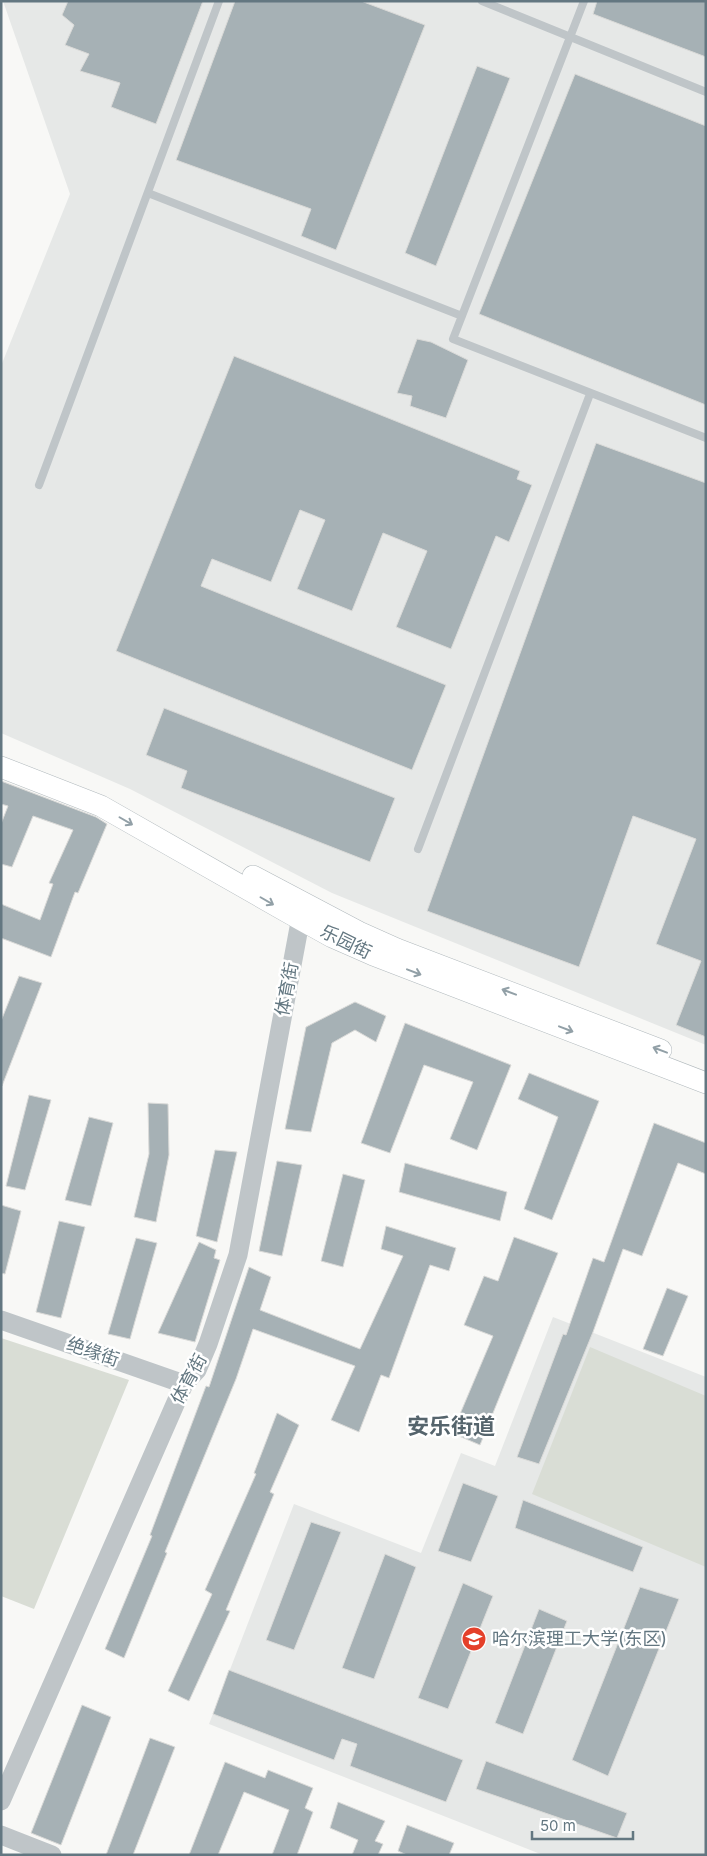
<svg xmlns="http://www.w3.org/2000/svg" width="707" height="1856" viewBox="0 0 707 1856" font-family="Inter,'Noto Sans SC',sans-serif">
  <style>
    .built { fill: #e6e8e7 }
    .park { fill: #d9ddd5 }
    .building { fill: #a6b1b5; stroke: #dadad8 }
    .lines { fill: none; stroke-linecap: round; stroke-linejoin: round }
    .secondary-casing { stroke: #b1b9bd; stroke-width: 22 }
    .service { stroke: #bfc5c8; stroke-width: 8 }
    .tertiary { stroke: #bfc5c8; stroke-width: 19 }
    .secondary { stroke: #fff; stroke-width: 21 }
    .oneway { stroke: #92a0a7 }
    .labels { text-anchor: middle; stroke-width: 5; stroke-linejoin: round; paint-order: stroke }
    .street-label { font-size: 18px; fill: #637781; stroke: #fff }
    .poi-label { font-size: 18px; fill: #637781; stroke: #fff; text-anchor: start }
    .district-label { font-size: 22px; font-weight: bold; fill: #55646c; stroke: #fff }
  </style>
  <rect width="100%" height="100%" fill="#f8f8f6"/>
  <path class="built" d="M 3,1 L 706,1 L 706,1045 L 332,893 L 130,789 L 1,733 L 1,366 L 70,194 Z
    M 553,1317 L 706,1377 L 706,1855 L 543,1855 L 209,1724 L 294,1504 L 421,1553 L 461,1453 L 495,1466 Z"/>
  <path class="park" d="M 1,1338 L 129,1380 L 34,1609 L 1,1596 Z
    M 590,1347 L 706,1396 L 706,1567 L 532,1494 Z"/>
  <path class="building" d="M 68,1 L 203,1 L 156,124 L 111,107 L 120,83 L 80,71 L 89,54 L 65,45 L 74,25 L 62,15 Z
    M 235,1 L 361,1 L 425,25 L 336,250 L 301,236 L 311,209 L 176,160 Z
    M 597,1 L 706,1 L 706,57 L 593,14 Z
    M 477,66 L 510,78 L 436,266 L 405,253 Z
    M 575,74 L 706,126 L 706,405 L 479,314 Z
    M 417,339 L 431,342 L 468,360 L 446,418 L 410,406 L 412,396 L 397,393 Z
    M 234,356 L 520,471 L 517,479 L 532,485 L 509,542 L 496,536 L 451,649 L 396,627 L 427,551 L 383,533 L 352,611 L 297,589 L 325,520 L 300,510 L 271,582 L 212,559 L 201,586 L 446,685 L 412,770 L 116,651 Z
    M 596,443 L 706,483 L 706,1037 L 676,1025 L 701,961 L 656,944 L 696,839 L 633,816 L 579,967 L 427,911 Z
    M 164,708 L 395,798 L 370,862 L 181,788 L 187,771 L 146,755 Z
    M 1,781 L 96,817 L 107,824 L 78,893 L 75,892 L 51,957 L 1,938 L 1,904 L 40,920 L 53,884 L 49,883 L 73,830 L 33,816 L 12,867 L 1,864 L 1,824 L 8,806 L 1,804 Z
    M 19,976 L 42,983 L 2,1086 L 1,1021 Z
    M 355,1002 L 386,1016 L 376,1042 L 355,1030 L 332,1043 L 311,1132 L 285,1129 L 306,1027 Z
    M 405,1023 L 511,1065 L 477,1150 L 450,1139 L 473,1082 L 424,1065 L 390,1153 L 361,1143 Z
    M 529,1073 L 599,1101 L 552,1220 L 524,1209 L 558,1117 L 518,1099 Z
    M 29,1095 L 51,1100 L 25,1190 L 6,1186 Z
    M 148,1103 L 168,1104 L 169,1155 L 156,1222 L 134,1217 L 149,1154 Z
    M 89,1117 L 113,1123 L 91,1206 L 65,1200 Z
    M 654,1123 L 706,1143 L 706,1174 L 678,1163 L 642,1256 L 623,1249 L 593,1332 L 539,1464 L 517,1457 L 563,1334 L 566,1335 L 593,1258 L 604,1262 Z
    M 215,1150 L 237,1152 L 217,1242 L 196,1236 Z
    M 277,1161 L 302,1165 L 282,1256 L 259,1251 Z
    M 405,1163 L 507,1192 L 500,1221 L 399,1192 Z
    M 343,1174 L 365,1180 L 343,1267 L 321,1261 Z
    M 1,1205 L 21,1211 L 5,1274 L 1,1273 Z
    M 59,1221 L 85,1227 L 61,1318 L 36,1312 Z
    M 386,1226 L 456,1248 L 449,1271 L 430,1265 L 389,1378 L 381,1375 L 359,1432 L 331,1420 L 355,1366 L 253,1329 L 236,1379 L 165,1552 L 167,1553 L 124,1658 L 105,1649 L 152,1536 L 150,1535 L 206,1386 L 209,1387 L 249,1267 L 271,1277 L 260,1310 L 360,1349 L 403,1256 L 381,1249 Z
    M 514,1237 L 558,1253 L 480,1445 L 452,1433 L 493,1336 L 464,1325 L 484,1276 L 498,1281 Z
    M 136,1238 L 157,1243 L 130,1339 L 108,1334 Z
    M 199,1242 L 216,1250 L 214,1258 L 220,1260 L 195,1342 L 158,1333 Z
    M 667,1288 L 688,1296 L 663,1356 L 643,1349 Z
    M 277,1413 L 299,1425 L 270,1492 L 274,1494 L 226,1610 L 230,1611 L 189,1701 L 168,1691 L 212,1594 L 205,1590 L 256,1474 L 254,1473 Z
    M 463,1483 L 498,1496 L 471,1562 L 438,1551 Z
    M 523,1500 L 643,1547 L 633,1572 L 515,1528 Z
    M 311,1522 L 341,1532 L 294,1650 L 266,1640 Z
    M 385,1554 L 416,1567 L 374,1679 L 342,1668 Z
    M 463,1583 L 493,1596 L 448,1709 L 418,1698 Z
    M 640,1587 L 679,1599 L 608,1776 L 572,1760 Z
    M 539,1609 L 567,1621 L 523,1734 L 495,1723 Z
    M 229,1670 L 463,1760 L 446,1802 L 350,1766 L 357,1744 L 342,1739 L 334,1760 L 213,1714 Z
    M 82,1705 L 111,1717 L 61,1845 L 31,1833 Z
    M 150,1738 L 175,1747 L 133,1855 L 106,1855 Z
    M 486,1761 L 627,1813 L 617,1838 L 476,1789 Z
    M 225,1762 L 265,1778 L 268,1770 L 313,1788 L 305,1808 L 313,1812 L 297,1855 L 272,1855 L 289,1810 L 244,1792 L 218,1855 L 189,1855 Z
    M 338,1802 L 385,1821 L 375,1841 L 383,1844 L 378,1855 L 352,1855 L 358,1840 L 330,1828 Z
    M 407,1825 L 454,1843 L 449,1855 L 407,1855 L 398,1851 Z"/>
  <g class="lines">
    <defs>
      <path id="secondary" d="M 1,767 L 101,806 L 289,913 L 332,937 L 373,955 L 706,1083
        M 253,876 L 359,932 L 397,949 L 661,1050"/>
    </defs>
    <use href="#secondary" class="secondary-casing"/>
    <path class="service" d="M 482,1 L 706,92
      M 584,1 L 453,339 L 706,438
      M 148,193 L 462,316
      M 39,485 L 219,1
      M 418,849 L 590,394"/>
    <path class="tertiary" d="M 1,1320 L 184,1384
      M 1,1801 L 184,1384 L 197,1370 L 208,1344 L 238,1255 L 303,906
      M 1,1835 L 52,1855"/>
    <use href="#secondary" class="secondary"/>
  </g>
  <defs><path id="oneway-shaft" d="M-6 0H5M1.5-3L5.5 0L1.5 3" fill="none" stroke-width="1.6" stroke-linecap="round" stroke-linejoin="round" transform="scale(1.25)"/></defs>
  <g class="oneway">
    <use href="#oneway-shaft" transform="translate(126 821) rotate(30)"/>
    <use href="#oneway-shaft" transform="translate(267 901) rotate(30)"/>
    <use href="#oneway-shaft" transform="translate(414 972) rotate(21)"/>
    <use href="#oneway-shaft" transform="translate(509 992) rotate(-159)"/>
    <use href="#oneway-shaft" transform="translate(566 1029) rotate(21)"/>
    <use href="#oneway-shaft" transform="translate(660 1050) rotate(-159)"/>
  </g>
  <defs>
    <symbol id="university-disc" viewBox="-11 -11 22 22"><circle r="9.5" fill="#e4402a" stroke="#fff"/><path d="M0-5L7-2L0 1L-7-2ZM-4 1L0 2.5L4 1V4Q0 6-4 4Z" fill="#fff"/></symbol>
  </defs>
  <g fill-rule="evenodd">
    <use href="#university-disc" x="460" y="1625" width="28" height="28"/>
  </g>
  <g class="labels">
    <g class="street-label">
      <text transform="translate(346 942) rotate(26)" y="6">乐园街</text>
      <text transform="translate(287 989) rotate(-79)" y="6">体育街</text>
      <text transform="translate(93 1352) rotate(19)" y="6">绝缘街</text>
      <text transform="translate(189 1379) rotate(-61)" y="6">体育街</text>
    </g>
    <g class="poi-label">
      <text x="492" y="1645">哈尔滨理工大学(东区)</text>
    </g>
    <g class="district-label">
      <text x="451" y="1434">安乐街道</text>
    </g>
  </g>
  <rect width="707" height="1856" fill="none" stroke="#637781" stroke-width="5"/>
  <path d="M532 1831v8h101v-8" fill="none" stroke="#637781" stroke-width="2.5"/>
  <text x="540" y="1831" font-size="15" fill="#637781" stroke="#ffffff" stroke-width="4" paint-order="stroke">50 m</text>
</svg>
